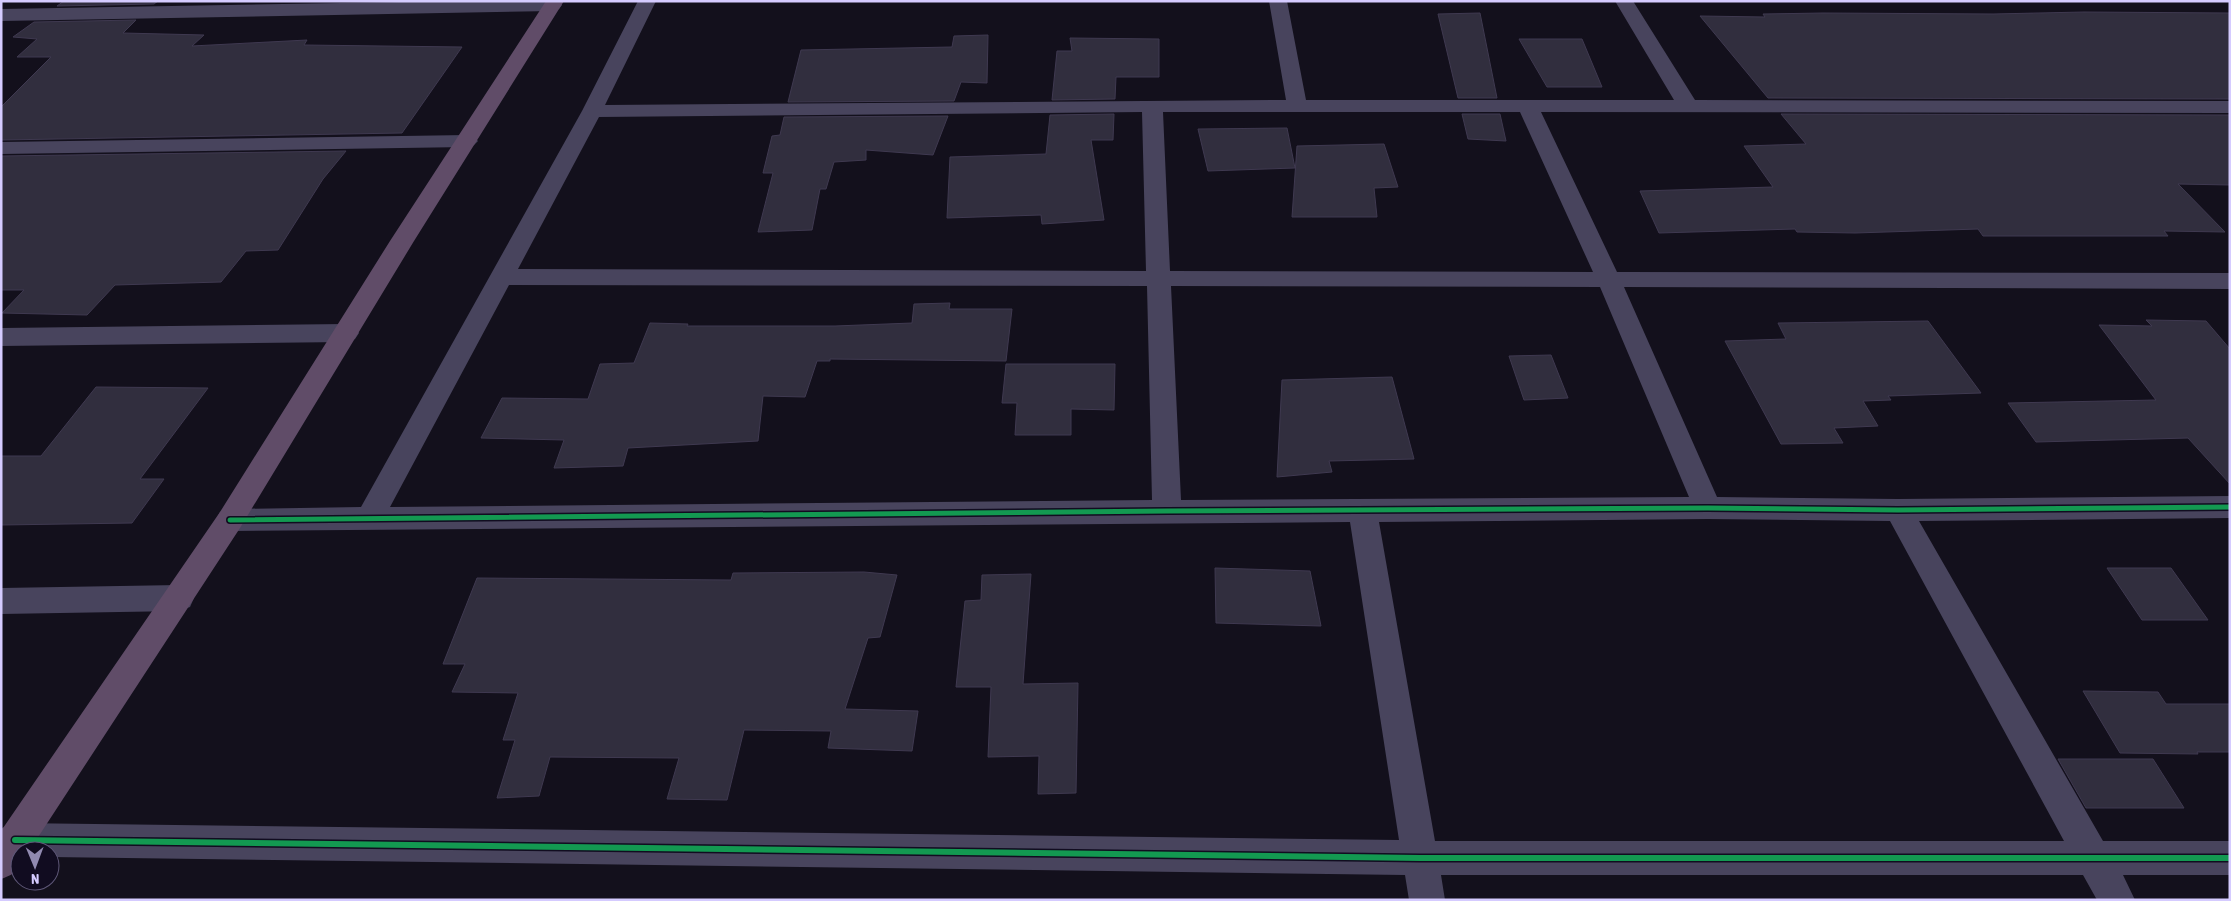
<svg xmlns="http://www.w3.org/2000/svg" width="2231" height="901" viewBox="0 0 2231 901" font-family="'Asap Condensed',sans-serif">
  <style>
    .building { fill: #312e3e; stroke: #3f3950 }
    .lines { fill: none; stroke-linecap: round; stroke-linejoin: round }
    .minor { fill: #48445d; fill-rule: evenodd }
    .trunk { fill: #604c68; fill-rule: evenodd }
    .cycleway-far1-casing { stroke: #110c20; stroke-width: 8 }
    .cycleway-casing { stroke: #110c20; stroke-width: 9 }
    .cycleway-far1 { stroke: #139951; stroke-width: 5 }
    .cycleway { stroke: #139951; stroke-width: 6 }
  </style>
  <rect width="100%" height="100%" fill="#13101c"/>
  <path class="building" d="M 64,1 L 158,1 L 154,4 L 57,6 Z
    M 2084,12 L 2230,13 L 2230,99 L 1768,98 L 1700,16 L 1765,17 L 1763,14 L 1823,13 L 1993,14 Z
    M 1480,13 L 1497,98 L 1458,98 L 1438,14 Z
    M 136,20 L 123,33 L 204,35 L 192,46 L 307,40 L 304,45 L 462,47 L 402,133 L 1,140 L 1,107 L 51,57 L 17,57 L 37,39 L 13,37 L 34,22 Z
    M 988,35 L 987,83 L 961,82 L 954,101 L 788,102 L 801,50 L 952,47 L 954,36 Z
    M 1070,38 L 1159,39 L 1159,77 L 1116,77 L 1115,99 L 1052,100 L 1057,51 L 1072,51 Z
    M 1519,39 L 1582,39 L 1602,87 L 1547,87 Z
    M 1114,114 L 1113,140 L 1091,140 L 1104,220 L 1042,224 L 1041,215 L 947,218 L 950,157 L 1046,154 L 1050,115 Z
    M 1462,114 L 1500,114 L 1506,141 L 1468,139 Z
    M 1781,114 L 2230,115 L 2230,185 L 2178,184 L 2225,232 L 2164,231 L 2168,236 L 1983,236 L 1978,229 L 1855,233 L 1797,232 L 1795,229 L 1659,233 L 1640,191 L 1773,187 L 1744,146 L 1806,144 Z
    M 948,116 L 933,155 L 866,150 L 866,160 L 834,162 L 826,189 L 820,189 L 812,230 L 758,232 L 773,173 L 763,173 L 772,136 L 780,135 L 784,117 Z
    M 1287,128 L 1295,168 L 1208,171 L 1198,129 Z
    M 1384,144 L 1398,187 L 1374,188 L 1377,217 L 1292,217 L 1297,146 Z
    M 346,151 L 323,179 L 278,250 L 246,251 L 221,282 L 115,285 L 87,315 L 2,313 L 24,290 L 1,290 L 1,156 Z
    M 950,303 L 949,309 L 1012,309 L 1006,361 L 830,359 L 830,361 L 817,361 L 805,397 L 763,396 L 758,441 L 628,448 L 623,466 L 554,468 L 564,440 L 481,438 L 502,398 L 588,399 L 600,364 L 634,363 L 650,323 L 688,324 L 687,326 L 835,326 L 912,323 L 914,304 Z
    M 2146,320 L 2206,321 L 2230,349 L 2230,484 L 2188,438 L 2036,442 L 2008,403 L 2156,400 L 2099,325 L 2152,326 Z
    M 1928,321 L 1981,393 L 1888,396 L 1891,400 L 1863,401 L 1878,426 L 1834,428 L 1843,443 L 1781,444 L 1725,341 L 1786,339 L 1778,323 Z
    M 1551,355 L 1568,398 L 1524,400 L 1509,356 Z
    M 1006,364 L 1115,364 L 1114,410 L 1071,409 L 1071,435 L 1015,435 L 1017,403 L 1002,403 Z
    M 1392,377 L 1414,459 L 1329,461 L 1332,472 L 1277,477 L 1282,380 Z
    M 96,387 L 208,388 L 140,479 L 164,479 L 132,523 L 1,525 L 1,456 L 41,456 Z
    M 1215,568 L 1310,571 L 1321,626 L 1216,623 Z
    M 2107,568 L 2171,568 L 2208,620 L 2142,620 Z
    M 864,572 L 897,575 L 880,637 L 868,638 L 845,709 L 918,711 L 912,751 L 828,748 L 831,731 L 744,730 L 727,800 L 667,799 L 679,758 L 550,757 L 539,796 L 497,798 L 515,740 L 503,740 L 518,693 L 452,692 L 465,664 L 443,664 L 477,578 L 731,580 L 733,573 Z
    M 1031,574 L 1023,684 L 1078,683 L 1076,793 L 1038,794 L 1039,756 L 988,757 L 991,687 L 956,687 L 965,601 L 981,600 L 982,575 Z
    M 2083,691 L 2158,692 L 2166,704 L 2230,704 L 2230,752 L 2197,752 L 2198,754 L 2120,753 Z
    M 2058,759 L 2153,759 L 2184,808 L 2086,808 Z"/>
  <g class="lines">
    <path class="minor" d="M 456,1 L 560,1 L 562,5 L 559,9 L 553,11 L 1,21 L 1,9 Z
      M 638,1 L 656,1 L 605,105 L 1286,100 L 1269,1 L 1287,1 L 1306,100 L 1674,100 L 1615,1 L 1633,1 L 1695,100 L 2230,101 L 2230,113 L 1541,112 L 1617,272 L 2230,273 L 2230,289 L 1624,287 L 1717,497 L 1898,499 L 2230,496 L 2230,518 L 1919,521 L 2103,841 L 2230,841 L 2230,875 L 2123,875 L 2135,900 L 2097,900 L 2083,875 L 1441,875 L 1445,900 L 1409,900 L 1405,875 L 50,857 L 50,851 L 20,851 L 20,857 L 2,852 L 2,828 L 15,823 L 1399,840 L 1350,522 L 230,531 L 220,528 L 216,520 L 220,512 L 230,509 L 361,507 L 582,111 ZM 1142,112 L 1146,271 L 518,269 L 599,117 ZM 1163,112 L 1520,112 L 1593,272 L 1170,271 ZM 509,285 L 1147,286 L 1152,500 L 390,507 ZM 1171,286 L 1600,287 L 1689,497 L 1181,500 ZM 1708,519 L 1890,521 L 2064,841 L 1435,841 L 1379,522 Z
      M 467,135 L 474,137 L 478,141 L 474,145 L 467,147 L 1,154 L 1,142 Z
      M 346,324 L 355,327 L 359,333 L 355,339 L 346,342 L 1,346 L 1,328 Z
      M 179,585 L 190,589 L 194,598 L 190,607 L 179,611 L 1,614 L 1,588 Z"/>
    <path class="trunk" d="M 546,1 L 564,1 L 414,241 L 240,528 L 29,851 L 20,851 C 20,869 18,873 1,879 L 1,831 L 220,512 L 390,241 Z"/>
    <defs>
      <path id="cycleway-far1" d="M 230,520 L 1167,511 L 1708,508 L 1898,510 L 2230,507"/>
      <path id="cycleway" d="M 15,840 L 1420,858 L 2230,858"/>
    </defs>
    <use href="#cycleway-far1" class="cycleway-far1-casing"/>
    <use href="#cycleway" class="cycleway-casing"/>
    <use href="#cycleway-far1" class="cycleway-far1"/>
    <use href="#cycleway" class="cycleway"/>
  </g>
  <rect width="2231" height="901" fill="none" stroke="#d5cbff" stroke-width="5"/>
  <g transform="translate(35 866) rotate(179)"><circle r="24" fill="#110c20" stroke="#5f5879"/>
  <path d="M0-4L9 19L0 12L-9 19Z" fill="#918ab0"/>
  <text y="-8" font-size="14" font-weight="bold" text-anchor="middle" fill="#d5cbff">N</text>
  </g>
</svg>
